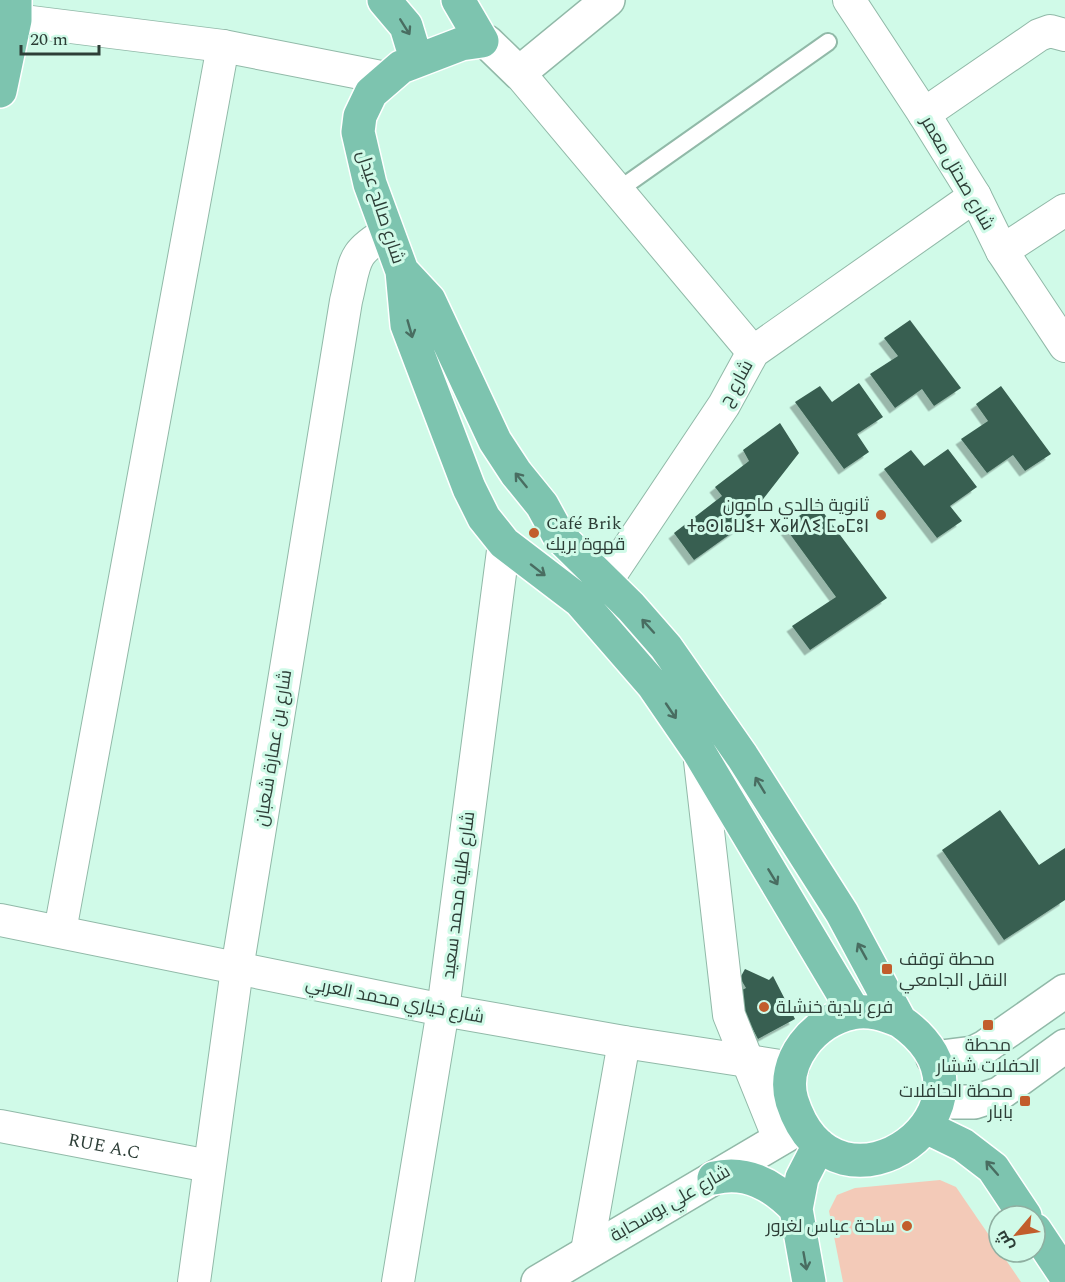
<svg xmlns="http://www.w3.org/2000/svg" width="1065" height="1282" viewBox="0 0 1065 1282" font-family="Spectral,Cairo,'Noto Sans Tifinagh',serif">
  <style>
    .green { fill: #f3cab8 }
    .building { fill: #395f51; filter: url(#shadow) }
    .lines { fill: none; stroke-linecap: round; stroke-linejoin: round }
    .service-casing { stroke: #91b9a8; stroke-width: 20 }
    .minor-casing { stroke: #91b9a8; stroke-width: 34 }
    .secondary-casing { stroke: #91b9a8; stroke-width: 36 }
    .primary-casing { stroke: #fff; stroke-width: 36 }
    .service { stroke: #fff; stroke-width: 16 }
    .minor { stroke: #fff; stroke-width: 32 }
    .secondary { stroke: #fff; stroke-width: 33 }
    .primary { stroke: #7dc4af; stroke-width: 33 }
    .oneway { stroke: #496d61 }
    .poi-dot { fill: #c25d2c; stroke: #d0fae8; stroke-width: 2 }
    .labels { text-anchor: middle; stroke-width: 6; stroke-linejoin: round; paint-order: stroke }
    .street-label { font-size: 18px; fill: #2d3e37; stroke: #d0fae8 }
    .poi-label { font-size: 18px; fill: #2d3e37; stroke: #d0fae8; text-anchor: end }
  </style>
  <defs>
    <filter id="shadow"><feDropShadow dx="-5.5" dy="5.5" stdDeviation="0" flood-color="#0004"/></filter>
  </defs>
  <rect width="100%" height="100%" fill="#d0fae8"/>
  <path class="green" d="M 940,1180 L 956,1187 L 1021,1282 L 843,1282 L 829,1211 L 837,1195 L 855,1188 Z"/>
  <path class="building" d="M 910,320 L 961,388 L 934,406 L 922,389 L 895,408 L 870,374 L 898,356 L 884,338 Z
    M 859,383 L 883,417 L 857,434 L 869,452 L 844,469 L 795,402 L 820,386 L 832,402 Z
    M 1001,386 L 1051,454 L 1025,471 L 1013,455 L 987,473 L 961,439 L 988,421 L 976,404 Z
    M 780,423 L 799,453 L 743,525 L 694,560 L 674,533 L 722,496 L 715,487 L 749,461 L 743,450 Z
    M 948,449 L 977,487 L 950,506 L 962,521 L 937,538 L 884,469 L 911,450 L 924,466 Z
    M 817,504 L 887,598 L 810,650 L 792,626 L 836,597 L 784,526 Z
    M 1000,810 L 1039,865 L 1065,848 L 1065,900 L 1004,940 L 942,850 Z
    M 745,969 L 769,980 L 773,976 L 795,1019 L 758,1039 L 734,994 L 746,988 L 740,978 Z"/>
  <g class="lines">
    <defs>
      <path id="service" d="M 617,191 L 828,42"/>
      <g id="minor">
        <path d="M 849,0 L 924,114 L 975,196 L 1002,251 L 1065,346"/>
        <path d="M 15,20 L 223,46 L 386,78"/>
        <path d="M 519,73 L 753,352"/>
        <path d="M 924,114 L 1039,35 L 1050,31 L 1065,35"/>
        <path d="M 1002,251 L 1065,210"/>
        <path d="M 586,597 L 605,583 L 724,405 L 753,352 L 975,196"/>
        <path d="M 699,752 L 729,1015 L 779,1139"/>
        <path d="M 0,920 L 443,1010 L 624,1042 L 793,1068"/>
        <path d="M 60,931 L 223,46"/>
        <path id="s1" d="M 0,1126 L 209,1166"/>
        <path d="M 587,1251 L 624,1042"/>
        <path d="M 194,1282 L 237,969 L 346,301 C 356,261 350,254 388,232"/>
        <path d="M 398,1282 L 443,1010 L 504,543"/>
      </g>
      <path id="secondary" d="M 482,41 L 487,42 L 519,73 L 608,0
        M 933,1058 L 973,1053 L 985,1047 L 1065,991
        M 937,1102 L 974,1102 L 999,1094 L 1065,1046
        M 538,1282 L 802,1126"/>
      <path id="primary" d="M 384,0 L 406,26 L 416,59
        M 458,0 L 482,41 L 461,44 L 401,67 L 371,93 L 360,116 L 358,132 L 370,184 L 402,271 L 407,325 L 469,488 L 484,518 L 504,543 L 580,601 L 653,685 L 699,752 L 854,1012
        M 0,91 L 15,20 L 15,0
        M 402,271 L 429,300 L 495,441 L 516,473 L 542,505 L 559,536 L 631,607 L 666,647 L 742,756 L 842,913 L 900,1021 C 1020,1104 836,1239 792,1101 C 780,1061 815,1020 852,1013 C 869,1009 885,1015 900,1021
        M 926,1127 L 963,1145 L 993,1168 L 1025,1216
        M 714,1178 C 747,1170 773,1185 796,1209
        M 1035,1230 L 1065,1275
        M 809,1282 L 796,1209 L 802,1178 L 819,1145"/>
    </defs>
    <use href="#service" class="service-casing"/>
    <use href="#minor" class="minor-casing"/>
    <use href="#secondary" class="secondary-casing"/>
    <use href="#primary" class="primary-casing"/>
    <use href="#service" class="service"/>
    <use href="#minor" class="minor"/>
    <use href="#secondary" class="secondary"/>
    <use href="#primary" class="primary"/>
  </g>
  <defs><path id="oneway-shaft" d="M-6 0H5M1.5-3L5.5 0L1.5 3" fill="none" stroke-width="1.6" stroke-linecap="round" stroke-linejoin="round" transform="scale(1.5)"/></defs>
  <g class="oneway">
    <use href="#oneway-shaft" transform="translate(405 27) rotate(58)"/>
    <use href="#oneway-shaft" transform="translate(410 329) rotate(74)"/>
    <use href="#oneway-shaft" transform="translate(521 480) rotate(-129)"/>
    <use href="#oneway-shaft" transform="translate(538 570) rotate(38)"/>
    <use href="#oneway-shaft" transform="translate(648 626) rotate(-132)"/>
    <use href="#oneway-shaft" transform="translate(671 711) rotate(56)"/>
    <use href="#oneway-shaft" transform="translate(760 785) rotate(-121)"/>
    <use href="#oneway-shaft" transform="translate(773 877) rotate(59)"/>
    <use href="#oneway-shaft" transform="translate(862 951) rotate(-119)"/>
    <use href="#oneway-shaft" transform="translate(992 1168) rotate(-131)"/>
    <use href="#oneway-shaft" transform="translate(805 1261) rotate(80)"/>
  </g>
  <g class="poi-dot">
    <circle cx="881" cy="515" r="6"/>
    <circle cx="534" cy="533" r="6"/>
    <rect x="881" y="963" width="12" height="12" rx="3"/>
    <circle cx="764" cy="1007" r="6"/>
    <rect x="982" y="1019" width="12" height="12" rx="3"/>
    <rect x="1019" y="1095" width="12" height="12" rx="3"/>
    <circle cx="907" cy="1226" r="6"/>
  </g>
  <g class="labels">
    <g class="street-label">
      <text transform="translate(958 173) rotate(60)" y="6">شارع صحتل معمر</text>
      <text transform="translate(381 207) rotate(72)" y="6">شارع صالح عيدل</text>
      <text transform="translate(736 383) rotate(-61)" y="6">شارع ح</text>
      <text transform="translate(273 748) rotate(-81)" y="6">شارع بن عمارة شعبان</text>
      <text transform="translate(458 895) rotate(-83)" y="6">شارع طلية محمد سعيد</text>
      <text transform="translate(395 1000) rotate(11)" y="6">شارع خياري محمد العربي</text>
      <text dy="6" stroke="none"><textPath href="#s1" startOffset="106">RUE A.C</textPath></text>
      <text transform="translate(670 1203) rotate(-30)" y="6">شارع علي بوسحابة</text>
    </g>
    <g class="poi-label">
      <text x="869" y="511">ثانوية خالدي مامون<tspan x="869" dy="21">ⵜⴰⵙⵏⴰⵡⵉⵜ ⵅⴰⵍⴷⵉ ⵎⴰⵎⵓⵏ</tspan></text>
      <text x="546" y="529" text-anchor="start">Café Brik<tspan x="546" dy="21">قهوة بريك</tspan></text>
      <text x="899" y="965" text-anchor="start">محطة توقف<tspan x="899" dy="21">النقل الجامعي</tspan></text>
      <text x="776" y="1013" text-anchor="start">فرع بلدية خنشلة</text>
      <text x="988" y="1051" text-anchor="middle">محطة<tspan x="988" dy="21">الحفلات ششار</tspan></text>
      <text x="1013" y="1097">محطة الحافلات<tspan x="1013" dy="21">بابار</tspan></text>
      <text x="895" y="1232">ساحة عباس لغرور</text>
    </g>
  </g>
  <g transform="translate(1017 1234) rotate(241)"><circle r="28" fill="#d0fae8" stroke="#8fafa1" stroke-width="1.5"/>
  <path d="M0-4.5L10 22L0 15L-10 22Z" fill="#c25d2c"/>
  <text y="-9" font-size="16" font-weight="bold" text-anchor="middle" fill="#2d3e37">ش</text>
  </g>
  <path d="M21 45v9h78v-9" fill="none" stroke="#2d3e37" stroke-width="3"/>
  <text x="30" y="45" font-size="18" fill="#2d3e37" stroke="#d0fae8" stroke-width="4.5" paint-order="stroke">20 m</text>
</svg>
